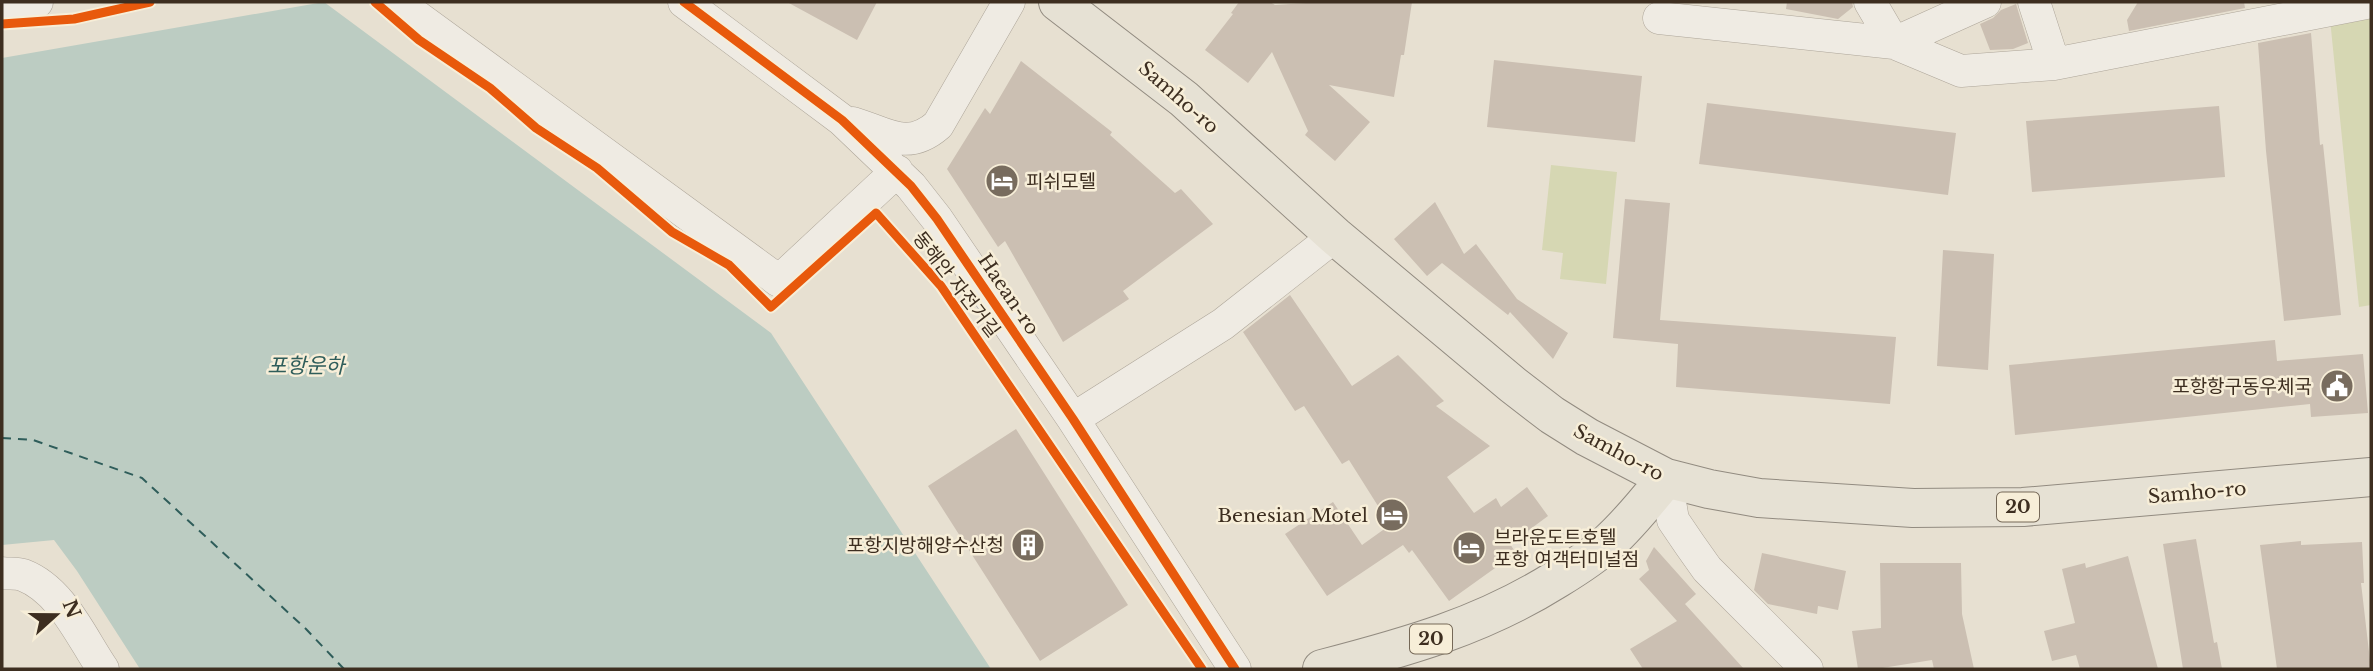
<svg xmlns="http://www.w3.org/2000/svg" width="2373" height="671" viewBox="0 0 2373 671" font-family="'Libre Baskerville','Noto Sans KR',serif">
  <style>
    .green { fill: #d6d7b3 }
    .water { fill: #bcccc2 }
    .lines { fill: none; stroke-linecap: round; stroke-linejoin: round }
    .ferry { stroke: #2f5d5a; stroke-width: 2; stroke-dasharray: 9 7; stroke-linecap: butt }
    .building { fill: #cbbfb2 }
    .minor-casing { stroke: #ada599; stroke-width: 33 }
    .major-casing { stroke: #928b80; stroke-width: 40 }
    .minor { stroke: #efebe3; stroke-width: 32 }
    .major { stroke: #e6e1d4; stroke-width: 38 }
    .cycleway-casing { stroke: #f7eed8; stroke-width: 13 }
    .cycleway { stroke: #e8590c; stroke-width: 9 }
    .labels { text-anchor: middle; stroke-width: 5; stroke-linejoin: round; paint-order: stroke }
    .shield { fill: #f7eed8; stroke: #756857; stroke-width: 2 }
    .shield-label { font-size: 18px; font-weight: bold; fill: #3d2e20 }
    .street-label { font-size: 19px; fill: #3d2e20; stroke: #f7eed8 }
    .poi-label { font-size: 19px; fill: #3d2e20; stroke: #f7eed8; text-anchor: end }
    .water-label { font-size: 21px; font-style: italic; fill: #2f5d5a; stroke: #f7eed8 }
  </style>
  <rect width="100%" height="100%" fill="#e7e0d1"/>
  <path class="green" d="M 2371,15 L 2371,305 L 2359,307 L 2330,19 Z
    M 1551,165 L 1617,172 L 1606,284 L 1560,279 L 1563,253 L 1542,250 Z"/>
  <path class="water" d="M 324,2 L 771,333 L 991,669 L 140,669 L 77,571 L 54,540 L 2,545 L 2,58 Z"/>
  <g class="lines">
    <path class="ferry" d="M 2,438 L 33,440 L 142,478 L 306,629 L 344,669"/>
  </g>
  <path class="building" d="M 787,2 L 877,2 L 857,40 Z
    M 1239,2 L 1270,2 L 1275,5 L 1322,2 L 1412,2 L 1404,55 L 1401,55 L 1394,97 L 1329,85 L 1370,122 L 1335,161 L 1305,135 L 1308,131 L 1272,52 L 1248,83 L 1205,50 L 1233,14 L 1231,13 Z
    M 1787,2 L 1852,2 L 1853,7 L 1838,19 L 1786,9 Z
    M 2138,2 L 2244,2 L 2245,8 L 2129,31 L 2127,20 Z
    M 2016,4 L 2028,43 L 2013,49 L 1990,50 L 1980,24 L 1993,18 L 2001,10 Z
    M 2311,33 L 2320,145 L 2323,144 L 2341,315 L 2284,321 L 2266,151 L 2258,43 Z
    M 1494,60 L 1642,76 L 1635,142 L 1487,127 Z
    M 1021,61 L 1112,132 L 1110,135 L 1175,193 L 1181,189 L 1213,224 L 1123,291 L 1129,299 L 1063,342 L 1005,241 L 998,247 L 947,169 L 985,108 L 990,114 Z
    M 1707,103 L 1956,133 L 1948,195 L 1699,164 Z
    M 2219,106 L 2225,177 L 2032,192 L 2026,121 Z
    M 1625,199 L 1670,203 L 1660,320 L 1896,337 L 1890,404 L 1676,387 L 1678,344 L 1613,338 Z
    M 1435,202 L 1464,254 L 1476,244 L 1517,299 L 1568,333 L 1553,359 L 1510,312 L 1508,315 L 1442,263 L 1427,276 L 1394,239 Z
    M 1943,250 L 1994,254 L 1988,370 L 1937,366 Z
    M 1290,295 L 1352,386 L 1398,355 L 1444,401 L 1436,406 L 1490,446 L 1447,477 L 1474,513 L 1496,498 L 1501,507 L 1527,487 L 1548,516 L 1510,544 L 1516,553 L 1449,601 L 1412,550 L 1409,553 L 1403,545 L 1327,596 L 1285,534 L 1333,502 L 1362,545 L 1390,525 L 1349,460 L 1342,464 L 1304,406 L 1295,411 L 1243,332 Z
    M 2275,340 L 2277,361 L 2363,354 L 2368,413 L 2311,417 L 2310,404 L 2015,435 L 2009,365 Z
    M 1016,429 L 1128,605 L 1040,661 L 928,486 Z
    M 2196,539 L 2214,643 L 2217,642 L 2222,669 L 2183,669 L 2163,544 Z
    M 2301,541 L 2301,545 L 2362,542 L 2364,583 L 2361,583 L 2371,669 L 2277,669 L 2260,545 Z
    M 1654,547 L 1696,594 L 1685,604 L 1744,669 L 1643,669 L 1630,649 L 1677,621 L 1639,579 L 1649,570 L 1646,561 Z
    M 1762,553 L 1846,571 L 1838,610 L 1818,606 L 1817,614 L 1768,604 L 1754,590 Z
    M 2128,556 L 2158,669 L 2080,669 L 2076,655 L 2052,661 L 2044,631 L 2075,623 L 2062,569 L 2085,563 L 2086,568 Z
    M 1880,563 L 1961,563 L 1962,614 L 1974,669 L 1934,669 L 1932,660 L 1876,669 L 1858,669 L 1852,631 L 1881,628 Z"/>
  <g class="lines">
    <defs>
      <path id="minor" d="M 397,2 L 779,281 L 897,171
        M 684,2 L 842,120 L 911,186 L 937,219 L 1073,419 L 1235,669
        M 1870,2 L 1894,43 L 1985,2
        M 2034,2 L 2054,64 L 2371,2
        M 2,8 L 37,2
        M 1659,18 L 1894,43 L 1961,71 L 2054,64
        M 853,123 C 887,133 907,152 938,125 L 1009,2
        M 1073,419 L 1223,324 L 1335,236
        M 1666,478 L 1673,520 L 1690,545 L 1707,569 L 1807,669
        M 2,573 C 9,574 17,573 23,575 C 62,590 81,637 103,669"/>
      <path id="major" d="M 1058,2 L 1184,99 L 1335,236 L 1513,385 L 1552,415 L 1587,437 L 1666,478 L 1709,489 L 1759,498 L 1913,508 L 2023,507 L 2371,477
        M 1322,669 C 1407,647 1482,626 1557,579 C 1575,568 1594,556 1609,542 C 1631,522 1648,500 1666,478"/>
    </defs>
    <use href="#minor" class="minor-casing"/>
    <use href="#major" class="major-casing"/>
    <use href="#minor" class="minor"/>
    <use href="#major" class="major"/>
    <defs>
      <path id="cycleway" d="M 375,2 L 419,40 L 490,88 L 536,128 L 597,168 L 672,232 L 729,265 L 771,307 L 876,213 L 941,286 L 1202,669
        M 684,2 L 842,120 L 911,186 L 937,219 L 1073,419 L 1235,669
        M 2,24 L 74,19 L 150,2"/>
    </defs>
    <use href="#cycleway" class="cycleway-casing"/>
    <use href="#cycleway" class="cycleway"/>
  </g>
  <defs>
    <symbol id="hotel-disc" viewBox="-11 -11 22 22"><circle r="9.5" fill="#786c5e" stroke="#f7eed8"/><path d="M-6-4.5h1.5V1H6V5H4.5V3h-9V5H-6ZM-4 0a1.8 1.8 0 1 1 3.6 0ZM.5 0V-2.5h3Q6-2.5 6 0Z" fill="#fff"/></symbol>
    <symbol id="civic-disc" viewBox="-11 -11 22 22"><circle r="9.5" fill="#786c5e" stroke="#f7eed8"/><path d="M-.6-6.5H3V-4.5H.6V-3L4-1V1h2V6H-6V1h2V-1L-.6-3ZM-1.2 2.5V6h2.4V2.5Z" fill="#fff"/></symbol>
    <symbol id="building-disc" viewBox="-11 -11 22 22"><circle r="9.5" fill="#786c5e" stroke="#f7eed8"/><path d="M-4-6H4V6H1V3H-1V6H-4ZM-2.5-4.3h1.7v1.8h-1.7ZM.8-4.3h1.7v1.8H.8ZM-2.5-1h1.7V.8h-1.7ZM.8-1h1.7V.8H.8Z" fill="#fff"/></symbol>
  </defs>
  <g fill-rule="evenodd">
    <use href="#hotel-disc" x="983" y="162" width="38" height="38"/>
    <use href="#civic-disc" x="2318" y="367" width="38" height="38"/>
    <use href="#hotel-disc" x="1373" y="496" width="38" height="38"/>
    <use href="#building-disc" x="1009" y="526" width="38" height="38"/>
    <use href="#hotel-disc" x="1450" y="529" width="38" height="38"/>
  </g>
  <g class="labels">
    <g class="shield">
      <rect x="1997" y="492.5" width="42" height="29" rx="5"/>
      <rect x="1410" y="624.5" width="42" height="29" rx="5"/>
    </g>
    <g class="shield-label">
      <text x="2018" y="513">20</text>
      <text x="1431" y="645">20</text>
    </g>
    <g class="street-label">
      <text transform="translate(1179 97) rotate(41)" y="7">Samho-ro</text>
      <text transform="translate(957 284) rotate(52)" y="7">동해안 자전거길</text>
      <text transform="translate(1009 294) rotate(56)" y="7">Haean-ro</text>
      <text transform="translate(1619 452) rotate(28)" y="7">Samho-ro</text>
      <text transform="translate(2197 492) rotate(-5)" y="7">Samho-ro</text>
    </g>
    <g class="poi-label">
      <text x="1026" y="188" text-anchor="start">피쉬모텔</text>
      <text x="2312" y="393">포항항구동우체국</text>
      <text x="1368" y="522">Benesian Motel</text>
      <text x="1494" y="544" text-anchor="start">브라운도트호텔<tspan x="1494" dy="22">포항 여객터미널점</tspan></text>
      <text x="1004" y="552">포항지방해양수산청</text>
    </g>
    <g class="water-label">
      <text x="306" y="373">포항운하</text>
    </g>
  </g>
  <rect width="2373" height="671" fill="none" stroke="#3d2e20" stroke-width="7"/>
  <g transform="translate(56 615) rotate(69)" stroke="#f7eed8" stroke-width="5" paint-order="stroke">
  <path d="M0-5L12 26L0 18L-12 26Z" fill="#3d2e20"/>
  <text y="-10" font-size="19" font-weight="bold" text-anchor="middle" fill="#3d2e20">N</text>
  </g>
</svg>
